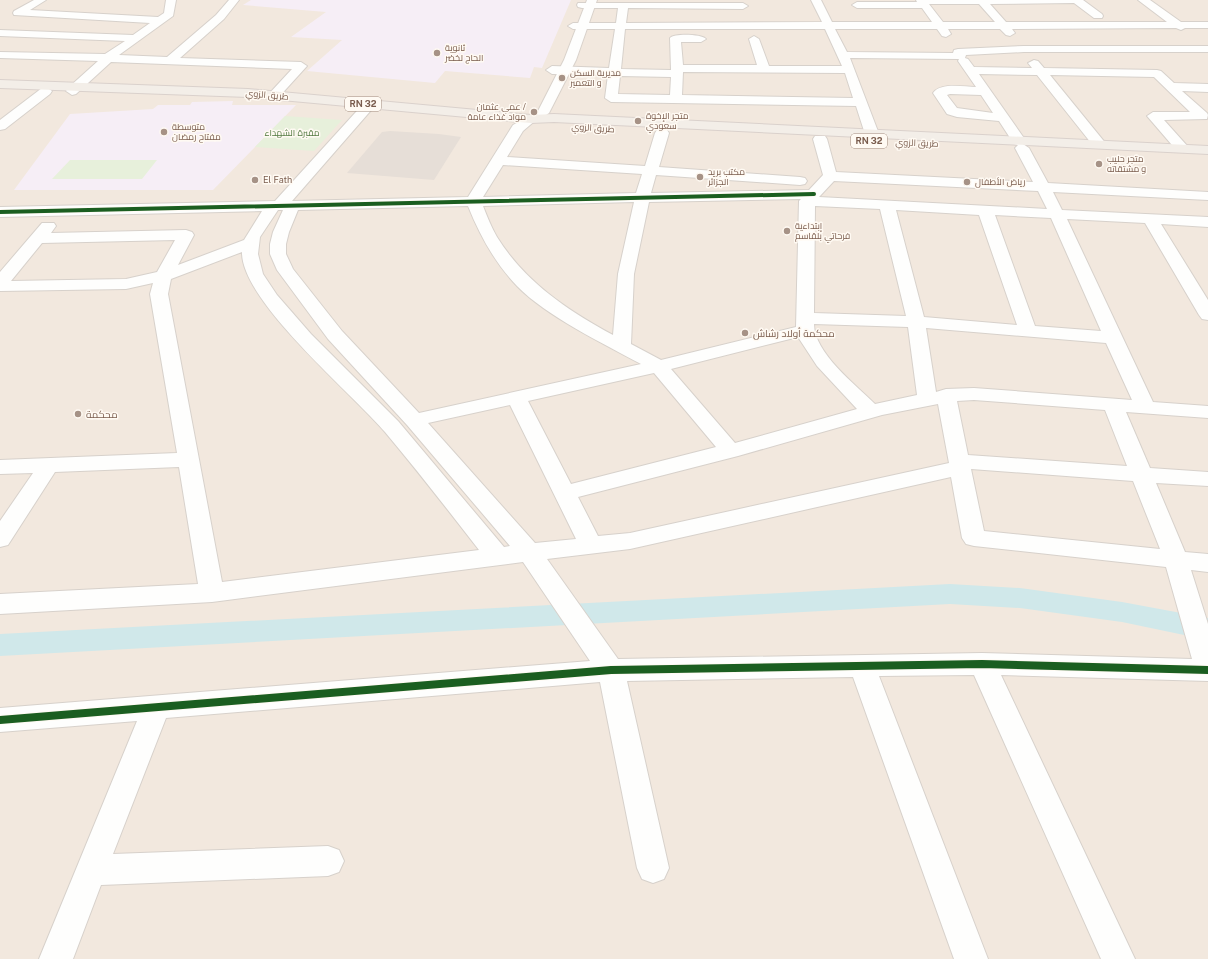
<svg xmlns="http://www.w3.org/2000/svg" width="1208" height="959" viewBox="0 0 1208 959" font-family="'Public Sans',Cairo,sans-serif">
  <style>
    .residential { fill: #f2e8de }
    .education { fill: #f6eef6 }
    .green { fill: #e7f0db }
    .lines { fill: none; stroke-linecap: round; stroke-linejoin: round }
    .canal { fill: #d0e8ea; fill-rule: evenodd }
    .building { fill: #e6ded7 }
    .street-casing { stroke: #d7d1cb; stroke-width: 2 }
    .secondary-casing { stroke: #d9d2cb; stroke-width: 2 }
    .primary-casing { stroke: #dad1cc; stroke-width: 2 }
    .street { fill: #fefefd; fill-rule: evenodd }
    .secondary { fill: #fefefd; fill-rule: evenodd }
    .primary { fill: #f3eee8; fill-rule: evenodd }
    .cycleway-far2-casing { stroke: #fffaf3; stroke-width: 5.5 }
    .cycleway-far1-casing { stroke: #fffaf3; stroke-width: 9 }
    .cycleway-casing { stroke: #fffaf3; stroke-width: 10 }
    .cycleway-far2 { stroke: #1b5e20; stroke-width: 4 }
    .cycleway-far1 { stroke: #1b5e20; stroke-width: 6 }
    .cycleway { stroke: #1b5e20; stroke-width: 8 }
    .poi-dot { fill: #a69286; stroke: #fffaf3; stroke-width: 1.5 }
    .labels { text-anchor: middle; stroke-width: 3; stroke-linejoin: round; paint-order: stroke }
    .far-poi-label { font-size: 9px; fill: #7a5c4d; stroke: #fffaf3; text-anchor: start }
    .far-street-label { font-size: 9px; fill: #7a5c4d; stroke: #fffaf3 }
    .shield { fill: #fffaf3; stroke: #a28b7f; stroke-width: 1 }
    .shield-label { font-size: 9px; font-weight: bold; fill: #7a5c4d }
    .far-park-label { font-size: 9px; fill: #537a41; stroke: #fffaf3 }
    .poi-label { font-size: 10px; fill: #7a5c4d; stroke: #fffaf3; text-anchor: start }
  </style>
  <rect width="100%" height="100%" fill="#f9f5f0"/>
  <path class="residential" d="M 0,0 L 1208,0 L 1208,959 L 0,959 Z"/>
  <path class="education" d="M 251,0 L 571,0 L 542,68 L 534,67 L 530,78 L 445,71 L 435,83 L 307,71 L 342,40 L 291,37 L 326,12 L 243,5 Z
    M 233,101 L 232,105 L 296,105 L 213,190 L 14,190 L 70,114 L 153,109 L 158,105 L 190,105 L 192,102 Z"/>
  <path class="green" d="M 285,116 L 342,120 L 314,151 L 255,147 Z
    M 70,160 L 157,160 L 142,179 L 52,179 Z"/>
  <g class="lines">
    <path class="canal" d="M 950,584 L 1020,588 L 1122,602 L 1208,618 L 1208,640 L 1122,622 L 1020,608 L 950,604 L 0,656 L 0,634 Z"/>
  </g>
  <path class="building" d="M 390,131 L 439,134 L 461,137 L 434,180 L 347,173 L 382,132 Z"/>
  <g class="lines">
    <defs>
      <path id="street" d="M 34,0 L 46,0 L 30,10 L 158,17 L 164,13 L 166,0 L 176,0 L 173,16 L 119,55 L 167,57 L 216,15 L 229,0 L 239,0 L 224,19 L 180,58 L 301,62 L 307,66 L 277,99 L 273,100 L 267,96 L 292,69 L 111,62 L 76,94 L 72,95 L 66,91 L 68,88 L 98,61 L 0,58 L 0,52 L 105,54 L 125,41 L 0,36 L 0,30 L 133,35 L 150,23 L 14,15 L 13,13 L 14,11 Z
        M 811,0 L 821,0 L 832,22 L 932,22 L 922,8 L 857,8 L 852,5 L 857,2 L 917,2 L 916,0 L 1083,0 L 1102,14 L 1103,16 L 1102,18 L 1094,18 L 1074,3 L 990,4 L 1006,22 L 1167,22 L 1138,0 L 1150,0 L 1181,22 L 1208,22 L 1208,28 L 1185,28 L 1181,30 L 1176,28 L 1012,29 L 1015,33 L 1010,36 L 1006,35 L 1000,29 L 948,29 L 951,34 L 946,37 L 942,36 L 937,29 L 835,29 L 847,52 L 953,53 L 954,50 L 958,49 L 1024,46 L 1208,46 L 1208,52 L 1024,52 L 966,55 L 965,58 L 968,59 L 974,67 L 1032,68 L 1028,63 L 1034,60 L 1038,61 L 1044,68 L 1157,70 L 1161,71 L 1174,83 L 1208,84 L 1208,92 L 1182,91 L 1207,113 L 1208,115 L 1207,119 L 1164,120 L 1190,149 L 1188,152 L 1178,152 L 1147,116 L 1153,112 L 1190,112 L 1154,77 L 1050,75 L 1107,145 L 1105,148 L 1095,148 L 1037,75 L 979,74 L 1026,141 L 1023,144 L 1029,148 L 1048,183 L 1208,192 L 1208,200 L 1053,192 L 1062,210 L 1208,217 L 1208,227 L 1161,224 L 1208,300 L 1208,320 L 1202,319 L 1199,315 L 1145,223 L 1067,219 L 1153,402 L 1208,406 L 1208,418 L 1126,412 L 1150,468 L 1208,472 L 1208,486 L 1156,483 L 1185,552 L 1208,554 L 1208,572 L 1191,570 L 1208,624 L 1208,681 L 1001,675 L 1135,959 L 1101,959 L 974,675 L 879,676 L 988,959 L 954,959 L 853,677 L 627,681 L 669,868 L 664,879 L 653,883 L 642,879 L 637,868 L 600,682 L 166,718 L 113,854 L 328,846 L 339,850 L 344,861 L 339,872 L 328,876 L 101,885 L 73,959 L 39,959 L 137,721 L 0,732 L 0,708 L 590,661 L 523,562 L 212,602 L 0,614 L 0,594 L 198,584 L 179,467 L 55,472 L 8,545 L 0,547 L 0,521 L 33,473 L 0,474 L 0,460 L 177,453 L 150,294 L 153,283 L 126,289 L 0,291 L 0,272 L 42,223 L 54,223 L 56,226 L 51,233 L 186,230 L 192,232 L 194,235 L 178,265 L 244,240 L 262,211 L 0,217 L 0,207 L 275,201 L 365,102 L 373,102 L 375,105 L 373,108 L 292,201 L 468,197 L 513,125 L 531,115 L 537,119 L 523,131 L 507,157 L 645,166 L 655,133 L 657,130 L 667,130 L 669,133 L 659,167 L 800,177 L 805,178 L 807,181 L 805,184 L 800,185 L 656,175 L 651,193 L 809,190 L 823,175 L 813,139 L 815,136 L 825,136 L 827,139 L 836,172 L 1033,182 L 1015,148 L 1018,145 L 1014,144 L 999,121 L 957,117 L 947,114 L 933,93 C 941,82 964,87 976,87 L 958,61 L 959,59 L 850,58 L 879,134 L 877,137 L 867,137 L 865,134 L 856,106 L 611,102 L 605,98 L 608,75 L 552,74 L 546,70 L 552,66 L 609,68 L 615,29 L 573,29 L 568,26 L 573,23 L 616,23 L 618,8 L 582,8 L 578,7 L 577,5 L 578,3 L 743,3 L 748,6 L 743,9 L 628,8 L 626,23 L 822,22 ZM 929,4 L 979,4 L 995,22 L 943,22 ZM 625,29 L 825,29 L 842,66 L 769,66 L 759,39 L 754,36 L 749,39 L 757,65 L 683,65 L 681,42 L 701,42 L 706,39 C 702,34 674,33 670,38 L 671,70 L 621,69 ZM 683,72 L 845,73 L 853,98 L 682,95 ZM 620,76 L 671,77 L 670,95 L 618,94 ZM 950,94 L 981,95 L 993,113 L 957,108 L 947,95 ZM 503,165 L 642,174 L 636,193 L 483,197 ZM 834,181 L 1038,191 L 1047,209 L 819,197 ZM 801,199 L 799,201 L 796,327 L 661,360 L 631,344 L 634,274 L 649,202 ZM 634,202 L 618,274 L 613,335 C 567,310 525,282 497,237 C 491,227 487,216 483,206 ZM 468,206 C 480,236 495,263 517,286 C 546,316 604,344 641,364 L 419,413 L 342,331 L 293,269 L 286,254 L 286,244 L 289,232 L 298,210 ZM 815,206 L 880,209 L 906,316 L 814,313 ZM 278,210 L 283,210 L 273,232 L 270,244 L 270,254 L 277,270 L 328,339 L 407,425 L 510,546 L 504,547 L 398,421 L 311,334 L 277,295 L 263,274 L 258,254 L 260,237 ZM 896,210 L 979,215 L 1017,325 L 924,317 ZM 995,215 L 1051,218 L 1101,331 L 1035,326 ZM 175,240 L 157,272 L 126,279 L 11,281 L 42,243 ZM 242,252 C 241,301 352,393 385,432 C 417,470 448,510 479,550 L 222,582 L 168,294 L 171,279 ZM 814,324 L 908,327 L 917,395 L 875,404 C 856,385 814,353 814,324 ZM 926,328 L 1106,343 L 1132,400 L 974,388 L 946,389 L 936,392 ZM 798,337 L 817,366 L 857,409 L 735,443 L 671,369 ZM 654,373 L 716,447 L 571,484 L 528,401 ZM 974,400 L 1105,410 L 1127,466 L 968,455 L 957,401 ZM 938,404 L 949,463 L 630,533 L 598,536 L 578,497 L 738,456 L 882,415 ZM 510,405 L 576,539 L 535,543 L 428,423 ZM 971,469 L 1133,481 L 1160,549 L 984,531 ZM 951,477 L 962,538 L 966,544 L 974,546 L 1166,567 L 1192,659 L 982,653 L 618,659 L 547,559 L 630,549 Z
        M 46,87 L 52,91 L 50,94 L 5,129 L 0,130 L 0,120 L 42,88 Z"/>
      <path id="secondary" d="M 587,0 L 597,0 L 576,60 L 549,113 L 536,122 L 526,122 L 525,119 L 538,111 L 564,60 Z"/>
      <path id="primary" d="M 0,80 L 248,89 L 531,115 L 554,114 L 1208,146 L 1208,154 L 554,122 L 531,123 L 248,97 L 0,88 Z"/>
    </defs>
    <use href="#street" class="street-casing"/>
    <use href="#secondary" class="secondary-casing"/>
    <use href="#primary" class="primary-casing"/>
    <use href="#street" class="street"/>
    <use href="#secondary" class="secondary"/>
    <use href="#primary" class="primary"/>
    <defs>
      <path id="cycleway-far2" d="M 0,212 L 814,194"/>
      <path id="cycleway-far1" d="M 936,665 L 1010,665"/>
      <path id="cycleway" d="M 0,720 L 611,670 L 982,664 L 1208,670"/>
    </defs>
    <use href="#cycleway-far2" class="cycleway-far2-casing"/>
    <use href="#cycleway-far1" class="cycleway-far1-casing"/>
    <use href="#cycleway" class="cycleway-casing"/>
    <use href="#cycleway-far2" class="cycleway-far2"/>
    <use href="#cycleway-far1" class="cycleway-far1"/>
    <use href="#cycleway" class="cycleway"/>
  </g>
  <g class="poi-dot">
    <circle cx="437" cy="53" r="4"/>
    <circle cx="562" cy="78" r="4"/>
    <circle cx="534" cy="112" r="4"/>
    <circle cx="638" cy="121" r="4"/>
    <circle cx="164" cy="132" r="4"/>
    <circle cx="1099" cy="164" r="4"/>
    <circle cx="700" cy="177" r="4"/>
    <circle cx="255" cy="180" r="4"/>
    <circle cx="967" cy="182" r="4"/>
    <circle cx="787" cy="231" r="4"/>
    <circle cx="745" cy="333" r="4"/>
    <circle cx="78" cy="414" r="4"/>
  </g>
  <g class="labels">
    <g class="far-poi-label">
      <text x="445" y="51">ثانوية<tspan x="445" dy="10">الحاج لخضر</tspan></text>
      <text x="570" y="76">مديرية السكن<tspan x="570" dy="10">و التعمير</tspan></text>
      <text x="526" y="110" text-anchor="end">عمي عثمان /<tspan x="526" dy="10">مواد غذاء عامة</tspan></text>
      <text x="646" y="119">متجر الإخوة<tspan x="646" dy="10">سعودي</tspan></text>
      <text x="172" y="130">متوسطة<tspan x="172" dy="10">مفتاح رمضان</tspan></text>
      <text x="1107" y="162">متجر حليب<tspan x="1107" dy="10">و مشتقاته</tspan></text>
      <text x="708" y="175">مكتب بريد<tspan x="708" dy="10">الجزائر</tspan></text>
      <text x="263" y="183">El Fath</text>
      <text x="975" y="185">رياض الأطفال</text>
      <text x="795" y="229">إبتداءية<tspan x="795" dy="10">فرحاتي بلقاسم</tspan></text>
    </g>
    <g class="far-street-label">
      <text transform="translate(267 95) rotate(5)" y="3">طريق الزوي</text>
      <text transform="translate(593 128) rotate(4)" y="3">طريق الزوي</text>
      <text transform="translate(917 143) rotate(2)" y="3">طريق الزوي</text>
    </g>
    <g class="shield">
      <rect x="345" y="97" width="36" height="14" rx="3"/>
      <rect x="851" y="134" width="36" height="14" rx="3"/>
    </g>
    <g class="shield-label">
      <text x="363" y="107">RN 32</text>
      <text x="869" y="144">RN 32</text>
    </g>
    <g class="far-park-label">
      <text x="292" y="136">مقبرة الشهداء</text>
    </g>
    <g class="poi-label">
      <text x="753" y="337">محكمة أولاد رشاش</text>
      <text x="86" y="418">محكمة</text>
    </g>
  </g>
</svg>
